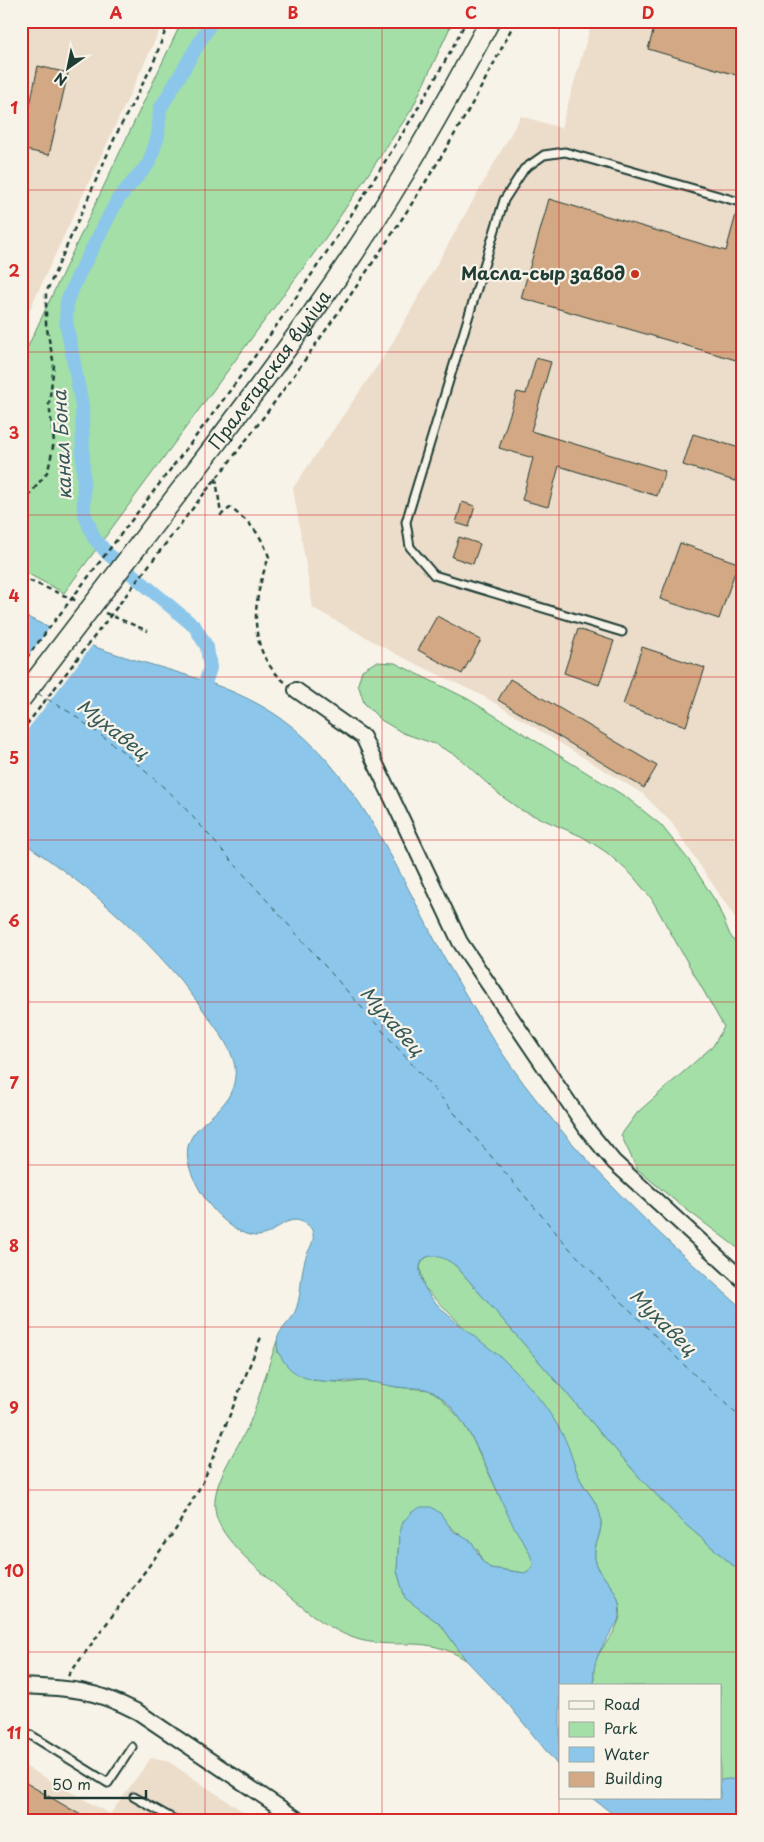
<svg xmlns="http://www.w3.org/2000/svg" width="764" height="1842" viewBox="0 0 764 1842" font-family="'Playpen Sans',sans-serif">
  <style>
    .built { fill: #ecdcca }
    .green { fill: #a3dfa6; stroke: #618e6d }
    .water { fill: #8cc7eb; stroke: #6090a2 }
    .pier { fill: #f7f3e8 }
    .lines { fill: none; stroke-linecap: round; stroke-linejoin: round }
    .canal { stroke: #8cc7eb; stroke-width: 14 }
    .ferry { stroke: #355959; stroke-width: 1; stroke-dasharray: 6 5; stroke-linecap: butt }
    .building { fill: #d3a884; stroke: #1f3d34 }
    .lane-casing { stroke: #1f3d34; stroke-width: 11 }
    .street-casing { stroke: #1f3d34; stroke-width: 18 }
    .secondary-casing { stroke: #1f3d34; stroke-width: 22 }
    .path { stroke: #1f3d34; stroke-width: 2.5; stroke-dasharray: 5 4; stroke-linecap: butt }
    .lane { stroke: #f7f3e8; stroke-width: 7 }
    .street { stroke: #f7f3e8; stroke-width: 14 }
    .secondary { stroke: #f7f3e8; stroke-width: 19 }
    .secondary-bridge-casing { stroke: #1f3d34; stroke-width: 22; stroke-linecap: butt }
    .path-bridge { stroke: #1f3d34; stroke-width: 2.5; stroke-dasharray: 5 4; stroke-linecap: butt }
    .secondary-bridge { stroke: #f7f3e8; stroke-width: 19 }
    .grid { fill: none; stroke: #d62828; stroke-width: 1; stroke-opacity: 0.55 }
    .poi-dot { fill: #c8321e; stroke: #f7f3e8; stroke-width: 2 }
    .labels { text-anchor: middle; stroke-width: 4.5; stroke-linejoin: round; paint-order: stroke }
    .poi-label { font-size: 18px; font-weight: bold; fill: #1f3d34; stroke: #f7f3e8; text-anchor: end }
    .street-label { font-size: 18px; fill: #1f3d34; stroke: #f7f3e8 }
    .water-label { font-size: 19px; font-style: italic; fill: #355959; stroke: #f7f3e8 }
    .neatline { fill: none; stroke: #d62828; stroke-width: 2 }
    .grid-label { font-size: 16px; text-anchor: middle; font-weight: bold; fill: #d62828 }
  </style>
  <rect width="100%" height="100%" fill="#f7f3e8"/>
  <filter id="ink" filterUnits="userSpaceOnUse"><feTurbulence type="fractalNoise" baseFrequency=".02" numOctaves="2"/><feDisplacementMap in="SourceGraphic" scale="10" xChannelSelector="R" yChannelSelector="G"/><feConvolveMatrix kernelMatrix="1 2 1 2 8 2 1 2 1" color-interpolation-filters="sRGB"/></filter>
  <g filter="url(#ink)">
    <path class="built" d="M 21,21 L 164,21 L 21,328 Z
      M 592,21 L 743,21 L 743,922 L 736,919 L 671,822 L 643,794 L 485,697 L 398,655 L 313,608 L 293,488 L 389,349 L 521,116 L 561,128 Z
      M 151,1758 L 169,1762 L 257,1821 L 21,1821 L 21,1764 L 110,1814 Z"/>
    <path class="green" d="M 182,21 L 453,21 L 412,109 L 326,237 L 64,593 L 21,570 L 21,361 Z
      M 376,662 L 395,663 L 468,699 L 626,797 L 661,825 L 691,863 L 716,902 L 730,935 L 743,954 L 743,1252 L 679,1204 L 637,1169 L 621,1135 L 638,1112 L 713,1046 L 724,1027 L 651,898 L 632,875 L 606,852 L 583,837 L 521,810 L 500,795 L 457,756 L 435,744 L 403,733 L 381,720 L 364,703 L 358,684 L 362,670 Z
      M 430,1255 C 442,1255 448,1259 457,1267 L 641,1479 L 685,1524 L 743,1574 L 743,1780 L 720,1780 L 720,1686 L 595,1686 C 588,1652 610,1647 619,1620 C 626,1597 605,1583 597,1565 C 590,1550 601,1538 601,1524 C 602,1507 587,1492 580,1479 C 577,1473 575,1467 573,1461 L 503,1360 L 471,1335 L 424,1287 L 420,1267 L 423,1260 Z
      M 277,1341 L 278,1353 L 312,1380 L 346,1383 L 362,1381 L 380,1383 L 396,1387 L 430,1390 L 439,1396 L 460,1418 L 472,1438 L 514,1526 L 531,1554 L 534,1564 L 531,1569 L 525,1573 L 490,1568 L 482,1561 L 478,1550 L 446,1523 L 399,1536 L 397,1571 L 405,1597 L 441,1625 L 466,1660 C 425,1634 401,1650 360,1640 C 328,1631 298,1604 275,1584 C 256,1567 222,1540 216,1515 C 208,1482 241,1447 252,1417 C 261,1392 268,1366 277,1341 Z"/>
    <path class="water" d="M 21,614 C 46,626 72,639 98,648 C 166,672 236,681 294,728 C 362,785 398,871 439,948 C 453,974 469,1000 484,1025 C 552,1135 646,1224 743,1309 L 743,1574 L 685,1524 L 641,1479 L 457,1267 C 439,1251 412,1250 422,1281 C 430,1308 481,1340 503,1359 C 526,1381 549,1408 564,1437 C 571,1450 573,1466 580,1479 C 587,1493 602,1506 601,1523 C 601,1537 591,1548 596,1563 C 604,1584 623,1590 619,1617 C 618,1622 615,1626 612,1630 C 601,1649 590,1663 595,1686 L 560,1686 L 560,1768 L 508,1704 L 466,1660 L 441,1625 L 405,1598 L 397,1571 L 399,1536 L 403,1522 L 412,1512 L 421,1507 L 431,1507 L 440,1513 L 453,1531 L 472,1542 L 482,1561 L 490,1568 L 525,1573 L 531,1569 L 533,1564 C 530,1549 520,1538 513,1525 C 495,1491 467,1406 431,1391 C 420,1386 409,1389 398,1387 C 387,1386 377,1382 365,1381 C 335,1380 299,1389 281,1357 C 278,1353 277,1347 277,1341 C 278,1330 289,1324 294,1314 C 302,1298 300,1277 305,1260 C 307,1251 315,1243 313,1234 C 312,1228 309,1225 303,1222 C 285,1214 275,1235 258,1236 C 239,1237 216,1215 206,1200 C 153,1120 229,1130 235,1077 C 238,1057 220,1033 209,1018 C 159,946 94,889 21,841 Z
      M 729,1779 L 743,1780 L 743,1821 L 622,1821 L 592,1798 L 720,1798 L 720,1780 Z"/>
    <path class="pier" d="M 52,625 L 94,643 L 21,738 L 21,665 Z"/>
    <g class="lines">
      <path class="canal" d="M 201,696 L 210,668 L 207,647 L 195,627 L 108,554 L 94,538 L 84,512 L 82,406 L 66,321 L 67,301 L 78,276 L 118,199 L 149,163 L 158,136 L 160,109 L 212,21"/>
      <path class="ferry" d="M 37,693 L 71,713 L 122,751 L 176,798 L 434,1089 L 569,1248 L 683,1364 L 743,1420"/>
    </g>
    <path class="building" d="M 656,21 L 743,21 L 743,77 L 648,49 Z
      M 38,66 L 68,73 L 49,155 L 21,149 Z
      M 549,199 L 726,251 L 738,207 L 743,208 L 743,362 L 521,298 Z
      M 536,358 L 551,362 L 531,431 L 665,471 L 657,496 L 559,466 L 548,507 L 522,500 L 533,458 L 499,448 L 517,392 L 526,394 Z
      M 693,434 L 743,449 L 743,466 L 740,465 L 735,481 L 683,465 Z
      M 462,502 L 475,506 L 469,527 L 456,523 Z
      M 459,537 L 480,544 L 473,564 L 452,557 Z
      M 680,543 L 738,563 L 719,619 L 660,599 Z
      M 437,616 L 481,640 L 462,674 L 418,650 Z
      M 578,629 L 614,641 L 599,685 L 564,673 Z
      M 642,647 L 705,668 L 686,726 L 623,705 Z
      M 510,679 L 657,766 L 644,788 L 498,700 Z
      M 21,1780 L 91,1821 L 28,1821 L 21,1817 Z"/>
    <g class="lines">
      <defs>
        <path id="lane" d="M 622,632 L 434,575 L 410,547 L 406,522 L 504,200 L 524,169 L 544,155 L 565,152 L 743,203
          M 21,1729 L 108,1783 L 132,1747
          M 134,1797 L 177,1821"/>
        <path id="street" d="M 296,690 L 363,737 L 460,942 L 586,1128 L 614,1162 L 743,1280
          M 21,1686 C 70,1688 94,1689 138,1712 L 300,1821"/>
        <g id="secondary">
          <path id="s1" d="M 189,479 C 245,406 301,332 352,256 C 403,180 447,101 490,21"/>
        </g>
      </defs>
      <use href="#lane" class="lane-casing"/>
      <use href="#street" class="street-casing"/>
      <use href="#secondary" class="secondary-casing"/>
      <path class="path" d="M 173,466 C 243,376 309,281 371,184 C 404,131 438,78 466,21
        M 216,478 L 221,515 L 230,508 C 250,522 261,534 269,557 C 252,601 246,651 286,683
        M 206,491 C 247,441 286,387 323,334 C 394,234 462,132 515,21
        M 21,502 L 28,497 L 48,471 L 54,442 L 49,404 L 54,365 L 46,324 L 46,293 L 116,135 L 153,64 L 169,21
        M 21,577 L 77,601
        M 105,613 L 148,631
        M 68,1676 L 176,1529 L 203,1482 L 261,1337"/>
      <use href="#lane" class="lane"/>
      <use href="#street" class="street"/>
      <use href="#secondary" class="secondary"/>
      <defs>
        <path id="secondary-bridge" d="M 21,699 L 189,479"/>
      </defs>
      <use href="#secondary-bridge" class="secondary-bridge-casing"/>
      <path class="path-bridge" d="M 21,665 L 173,466
        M 21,732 L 206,491"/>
      <use href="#secondary-bridge" class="secondary-bridge"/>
    </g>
  </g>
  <path class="grid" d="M 205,21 L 205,1821M 382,21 L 382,1821M 559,21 L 559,1821M 21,190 L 743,190M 21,352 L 743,352M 21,515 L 743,515M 21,677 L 743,677M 21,840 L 743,840M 21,1002 L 743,1002M 21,1165 L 743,1165M 21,1327 L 743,1327M 21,1490 L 743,1490M 21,1652 L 743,1652"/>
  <circle class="poi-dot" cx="635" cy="274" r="5"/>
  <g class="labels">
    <g class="poi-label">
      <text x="625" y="280">Масла-сыр завод</text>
    </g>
    <g class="street-label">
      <text dy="6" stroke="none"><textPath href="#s1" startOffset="136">Пралетарская вуліца</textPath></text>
    </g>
    <g class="water-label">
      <text transform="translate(62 445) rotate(-93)" y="7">канал Бона</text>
      <text transform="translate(113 729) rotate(38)" y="7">Мухавец</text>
      <text transform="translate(392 1021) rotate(49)" y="7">Мухавец</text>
      <text transform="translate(663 1322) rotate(45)" y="7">Мухавец</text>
    </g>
  </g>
  <rect width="764" height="1842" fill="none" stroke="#f7f3e8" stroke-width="55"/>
  <rect x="559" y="1684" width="162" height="115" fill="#f7f3e8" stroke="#a1aaa0"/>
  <rect x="569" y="1701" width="25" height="8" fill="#f7f3e8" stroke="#a1aaa0"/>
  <text x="604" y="1710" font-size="15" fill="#1f3d34">Road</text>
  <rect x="569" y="1722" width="25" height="15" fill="#a3dfa6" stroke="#a1aaa0"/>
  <text x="604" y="1734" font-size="15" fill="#1f3d34">Park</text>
  <rect x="569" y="1747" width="25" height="15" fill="#8cc7eb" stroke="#a1aaa0"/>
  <text x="604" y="1760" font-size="15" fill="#1f3d34">Water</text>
  <rect x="569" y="1772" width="25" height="15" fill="#d3a884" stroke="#a1aaa0"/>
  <text x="604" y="1784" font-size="15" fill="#1f3d34">Building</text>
  <g transform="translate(68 68) rotate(213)" stroke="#f7f3e8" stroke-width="4" paint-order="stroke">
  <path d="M0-4L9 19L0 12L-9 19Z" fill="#1f3d34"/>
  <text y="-8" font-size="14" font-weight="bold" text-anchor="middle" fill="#1f3d34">N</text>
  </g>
  <path d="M45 1790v8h101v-8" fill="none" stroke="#1f3d34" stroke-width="2.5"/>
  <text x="52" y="1790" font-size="15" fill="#1f3d34" stroke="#f7f3e8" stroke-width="4" paint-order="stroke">50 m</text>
  <rect x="28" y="28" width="708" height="1786" class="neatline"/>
  <g class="grid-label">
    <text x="116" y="19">A</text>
    <text x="293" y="19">B</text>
    <text x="471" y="19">C</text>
    <text x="648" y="19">D</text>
    <text x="14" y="114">1</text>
    <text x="14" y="277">2</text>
    <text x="14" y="439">3</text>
    <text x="14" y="602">4</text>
    <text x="14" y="764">5</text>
    <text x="14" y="927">6</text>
    <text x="14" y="1089">7</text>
    <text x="14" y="1252">8</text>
    <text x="14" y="1414">9</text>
    <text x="14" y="1577">10</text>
    <text x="14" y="1739">11</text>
  </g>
</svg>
